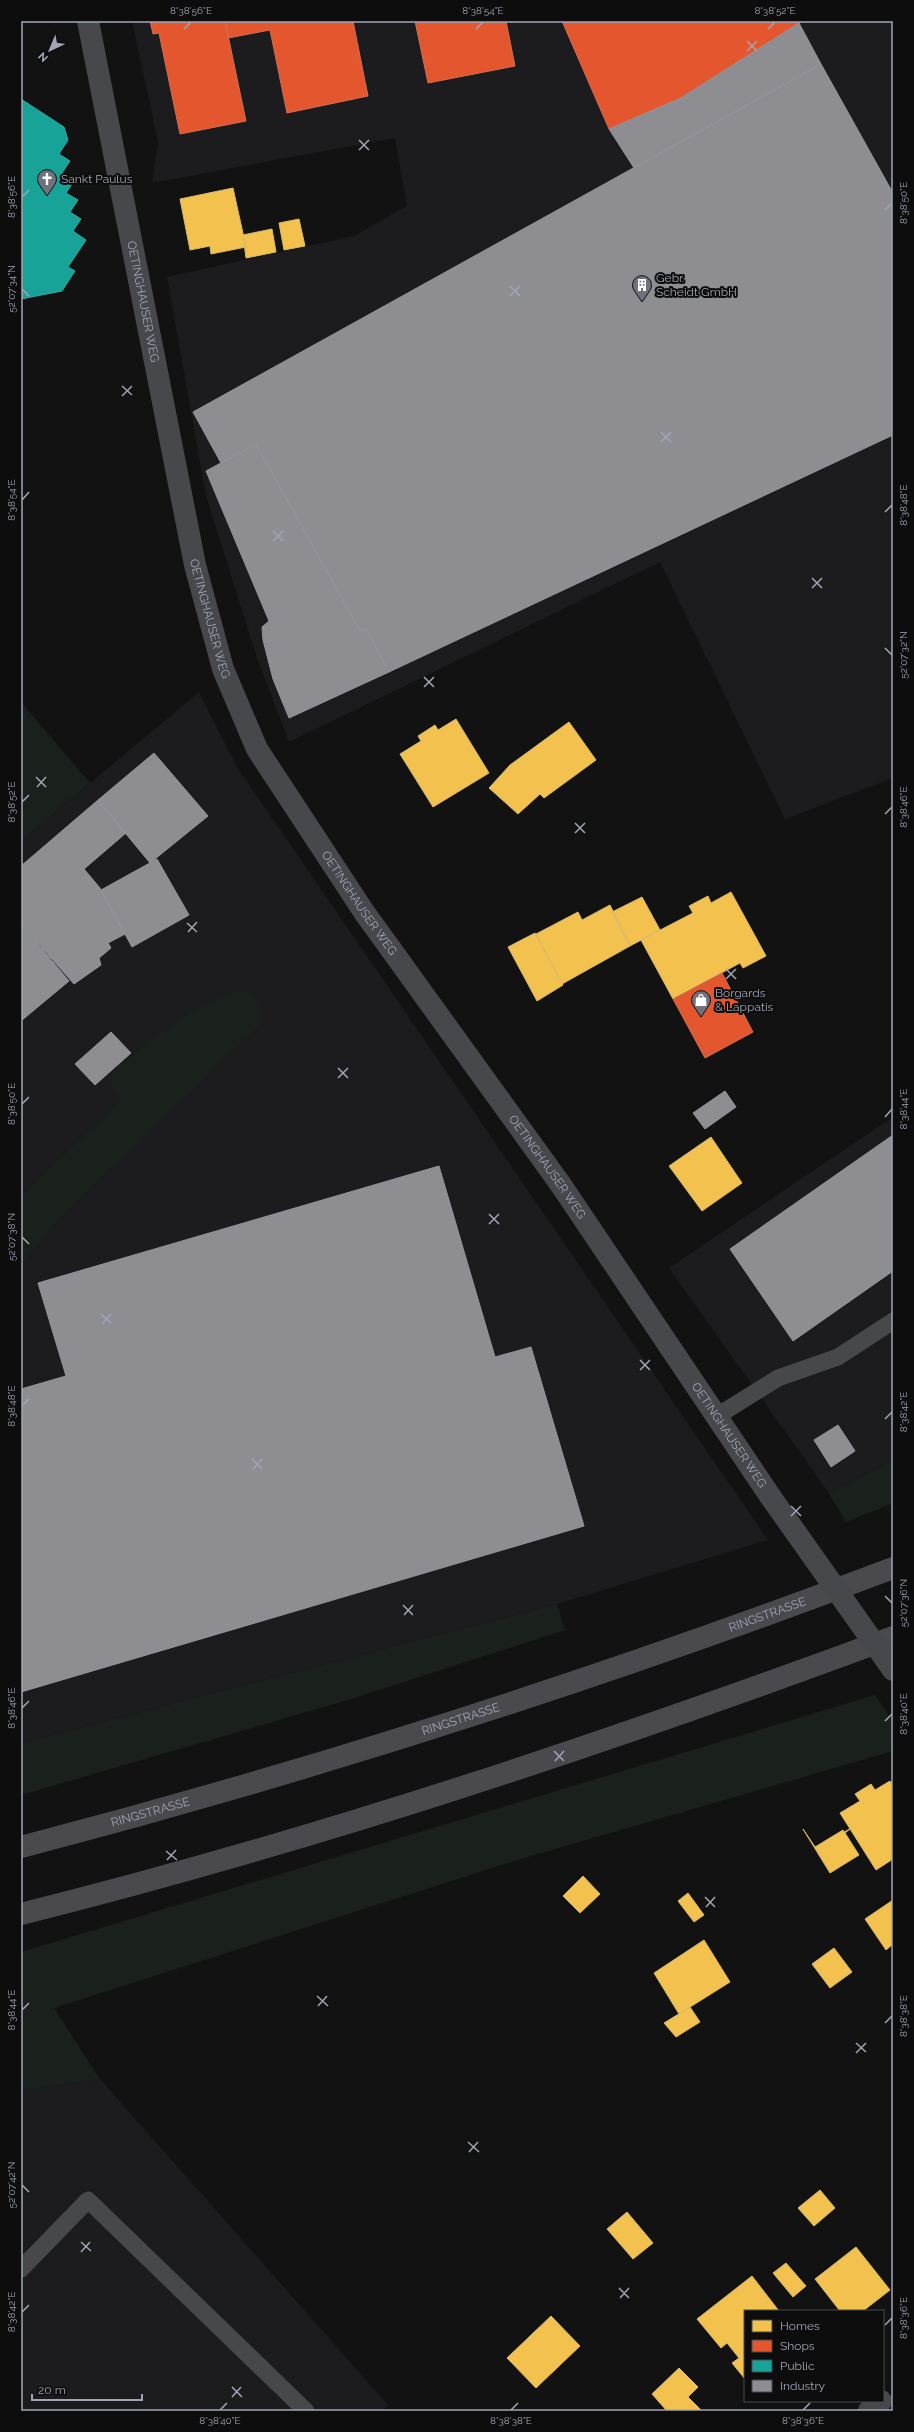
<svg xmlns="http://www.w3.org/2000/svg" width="914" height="2432" viewBox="0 0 914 2432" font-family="Raleway,sans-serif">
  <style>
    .built { fill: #1c1c1e }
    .green { fill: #1a211c }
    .homes { fill: #f2c14e; stroke: #dab96d }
    .shops { fill: #e4572e; stroke: #d06f57 }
    .public { fill: #17a398; stroke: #40a4a1 }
    .industry { fill: #8d8d92; stroke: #93949d }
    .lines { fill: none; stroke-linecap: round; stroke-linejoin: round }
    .service { stroke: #46484c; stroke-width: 17 }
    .minor { stroke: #46484c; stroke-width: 22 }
    .trunk { stroke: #49494e; stroke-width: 22 }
    .minor-bridge { stroke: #46484c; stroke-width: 22 }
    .ticks { fill: none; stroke: #a1a6b6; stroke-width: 1.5 }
    .labels { text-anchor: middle; stroke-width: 4; stroke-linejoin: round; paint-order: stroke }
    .poi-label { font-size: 12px; fill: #a1a6b6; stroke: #0d0d0e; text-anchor: start }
    .street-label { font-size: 12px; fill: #a1a6b6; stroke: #0d0d0e }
    .neatline { fill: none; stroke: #a1a6b6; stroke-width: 1.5 }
    .ticks-label { font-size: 10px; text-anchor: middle; fill: #a1a6b6 }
  </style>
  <rect width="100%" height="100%" fill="#121212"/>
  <path class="built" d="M 132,21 L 893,21 L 893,778 L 785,819 L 660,562 L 289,742 L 257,658 L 206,496 L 167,277 L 354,236 L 407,206 L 395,138 L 152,183 L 158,142 Z
    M 199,692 L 237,767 L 768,1540 L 557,1604 L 21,1743 L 21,841 Z
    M 893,1117 L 893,1461 L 828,1492 L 669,1268 Z
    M 100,2079 L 388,2405 L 382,2411 L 21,2411 L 21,2090 Z"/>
  <path class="green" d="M 21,702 L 90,783 L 21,841 Z
    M 233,990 L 252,994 L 265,1020 L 57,1220 L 21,1266 L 21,1197 L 121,1100 L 108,1077 L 134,1054 L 182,1017 Z
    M 893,1461 L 893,1503 L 846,1522 L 828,1492 Z
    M 557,1604 L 565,1630 L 348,1700 L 21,1795 L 21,1743 Z
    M 875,1695 L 893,1721 L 893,1751 L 517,1860 L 54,2008 L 100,2079 L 21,2090 L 21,1952 Z"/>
  <path class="homes" d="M 233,188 L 246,247 L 211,254 L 210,246 L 190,250 L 180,199 Z
    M 299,219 L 305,246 L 284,250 L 279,223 Z
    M 272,229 L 276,252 L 246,258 L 243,235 Z
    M 456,719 L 489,773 L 433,807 L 400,754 L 421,741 L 418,736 L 435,725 L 438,730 Z
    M 569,722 L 596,760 L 544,798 L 540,794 L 518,814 L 489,788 L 510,765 Z
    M 731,892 L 766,956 L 743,968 L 740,963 L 673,999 L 641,940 L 693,913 L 689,906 L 708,896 L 711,903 Z
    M 642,897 L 660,930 L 630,946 L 612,912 Z
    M 610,905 L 630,946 L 562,984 L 536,934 L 578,912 L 582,920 Z
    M 535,933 L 563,985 L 537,1001 L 508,947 Z
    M 711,1137 L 742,1183 L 702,1211 L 669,1166 Z
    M 890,1781 L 893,1785 L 893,1859 L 876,1870 L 840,1813 L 860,1801 L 855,1794 L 871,1784 L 875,1790 Z
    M 803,1829 L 815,1847 L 843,1830 L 844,1832 L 850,1829 L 845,1833 L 859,1855 L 830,1873 Z
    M 583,1876 L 600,1894 L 580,1913 L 563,1896 Z
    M 688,1893 L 704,1915 L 694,1922 L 678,1901 Z
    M 893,1900 L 893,1944 L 886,1950 L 865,1919 Z
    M 704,1940 L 730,1982 L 679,2014 L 654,1973 Z
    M 834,1948 L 852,1972 L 830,1988 L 812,1964 Z
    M 690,2007 L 700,2022 L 676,2037 L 664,2023 Z
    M 820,2190 L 835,2208 L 814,2226 L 798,2208 Z
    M 627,2212 L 653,2243 L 633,2259 L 607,2229 Z
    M 856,2247 L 890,2290 L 863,2311 L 840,2311 L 815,2279 Z
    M 786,2263 L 806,2286 L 793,2297 L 773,2273 Z
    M 752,2276 L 779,2311 L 745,2311 L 745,2379 L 732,2363 L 739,2358 L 727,2343 L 721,2348 L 697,2319 Z
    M 551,2316 L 580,2346 L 536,2388 L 507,2358 Z
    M 679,2368 L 698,2387 L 688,2397 L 702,2411 L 667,2411 L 652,2394 Z"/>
  <path class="shops" d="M 150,21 L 225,21 L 246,121 L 180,134 L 159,33 L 153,34 Z
    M 225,21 L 353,21 L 368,96 L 287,113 L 270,30 L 228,38 Z
    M 415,21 L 506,21 L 515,66 L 428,83 Z
    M 562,21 L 802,21 L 681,98 L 609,129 Z
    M 722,973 L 753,1032 L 705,1058 L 673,999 Z"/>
  <path class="public" d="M 21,99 L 64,127 L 68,140 L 59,154 L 70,161 L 62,173 L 74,181 L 66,193 L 78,200 L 70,212 L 81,219 L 73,231 L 86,240 L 68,267 L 75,271 L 62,291 L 21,299 Z"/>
  <path class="industry" d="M 799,23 L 821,64 L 634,168 L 609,129 L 681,98 Z
    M 821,64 L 893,193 L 893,435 L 389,672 L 366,628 L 360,631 L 256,444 L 221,463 L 193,412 Z
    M 256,444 L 360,631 L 366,628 L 389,672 L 289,718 L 273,679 L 263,640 L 262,627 L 269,621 L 206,471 Z
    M 154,753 L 208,816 L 150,863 L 98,800 Z
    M 98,800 L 126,833 L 84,869 L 100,888 L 125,934 L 108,943 L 111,948 L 99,958 L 101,965 L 74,984 L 21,924 L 21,866 Z
    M 157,859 L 189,915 L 132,947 L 101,890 Z
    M 21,924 L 69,981 L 21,1021 Z
    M 111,1032 L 131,1053 L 95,1085 L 75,1064 Z
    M 725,1091 L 736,1107 L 705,1129 L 693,1113 Z
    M 893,1135 L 893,1271 L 793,1341 L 730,1249 Z
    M 439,1166 L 495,1357 L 531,1347 L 584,1526 L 21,1692 L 21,1389 L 66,1376 L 38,1283 Z
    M 838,1425 L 855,1451 L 831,1467 L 814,1440 Z"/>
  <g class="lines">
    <path class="service" d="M 717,1416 L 778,1378 L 838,1357 L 893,1321
      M 21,2269 L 88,2200 L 306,2411"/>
    <g class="minor">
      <path id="s1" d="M 88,21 L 195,565 L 223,669 L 257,749 L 364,912 L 561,1185 L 770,1496"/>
      <path d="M 869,2411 L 881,2401"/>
    </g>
    <g class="trunk">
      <path id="s2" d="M 21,1847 C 316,1770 608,1676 893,1568"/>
      <path d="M 21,1914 C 317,1840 607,1743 893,1637"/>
    </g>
    <path class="minor-bridge" d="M 770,1496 L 893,1670"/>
  </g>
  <path class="ticks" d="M 184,29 L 191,22M 476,29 L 483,22M 768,29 L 775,22M 747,41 L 757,51M 747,51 L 757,41M 359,140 L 369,150M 359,150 L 369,140M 22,197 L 29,190M 885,210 L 892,203M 510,286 L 520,296M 22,289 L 29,296M 510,296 L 520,286M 122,386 L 132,395M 122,396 L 132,386M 661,432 L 671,442M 661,442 L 671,432M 22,500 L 29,492M 885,512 L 892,505M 273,531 L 283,541M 273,541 L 283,531M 812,578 L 822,588M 812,588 L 822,578M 885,648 L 892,655M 424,677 L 434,687M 424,687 L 434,677M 36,777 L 46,787M 37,787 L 46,777M 22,802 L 29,795M 885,814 L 892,807M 575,823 L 585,833M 575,833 L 585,823M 187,923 L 197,932M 188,932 L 197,922M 726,969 L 736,979M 726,979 L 736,969M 338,1068 L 348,1078M 338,1078 L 348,1068M 22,1104 L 29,1097M 885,1117 L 892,1109M 489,1214 L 499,1224M 489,1224 L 499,1214M 22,1237 L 29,1244M 101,1314 L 111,1323M 102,1324 L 111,1314M 640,1360 L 650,1370M 640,1370 L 650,1360M 22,1406 L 29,1399M 885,1419 L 892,1412M 252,1459 L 262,1469M 253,1469 L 262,1459M 791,1506 L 801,1516M 791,1516 L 801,1506M 885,1596 L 892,1603M 403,1605 L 413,1615M 404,1615 L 413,1605M 22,1708 L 29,1701M 885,1721 L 892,1714M 554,1751 L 564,1761M 555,1761 L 564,1751M 166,1851 L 177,1860M 167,1860 L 176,1850M 705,1897 L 715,1907M 706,1907 L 715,1897M 317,1996 L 328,2006M 318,2006 L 327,1996M 22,2010 L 29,2003M 885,2023 L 892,2016M 856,2043 L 866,2052M 856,2053 L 866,2043M 468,2142 L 479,2152M 469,2152 L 478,2142M 22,2185 L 29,2192M 81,2242 L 91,2251M 81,2252 L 90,2242M 619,2288 L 629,2298M 620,2298 L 629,2288M 22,2312 L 29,2305M 885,2325 L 892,2318M 232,2387 L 242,2397M 232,2397 L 241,2387M 220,2410 L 227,2403M 511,2410 L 518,2403M 803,2410 L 810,2403"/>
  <defs>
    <symbol id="church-pin" viewBox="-11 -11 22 30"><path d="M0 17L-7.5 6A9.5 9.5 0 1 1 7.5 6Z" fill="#6f727d" stroke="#0d0d0e"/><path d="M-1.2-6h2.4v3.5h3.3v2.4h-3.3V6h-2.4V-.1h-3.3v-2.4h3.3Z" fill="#fff"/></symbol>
    <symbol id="building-pin" viewBox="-11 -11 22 30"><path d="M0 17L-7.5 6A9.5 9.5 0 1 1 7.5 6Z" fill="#6f727d" stroke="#0d0d0e"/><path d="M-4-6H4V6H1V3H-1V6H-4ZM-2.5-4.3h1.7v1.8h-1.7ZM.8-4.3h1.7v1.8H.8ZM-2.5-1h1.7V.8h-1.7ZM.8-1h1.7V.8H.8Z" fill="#fff"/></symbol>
    <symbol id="shop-pin" viewBox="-11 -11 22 30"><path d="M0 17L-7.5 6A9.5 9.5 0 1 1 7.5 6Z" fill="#6f727d" stroke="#0d0d0e"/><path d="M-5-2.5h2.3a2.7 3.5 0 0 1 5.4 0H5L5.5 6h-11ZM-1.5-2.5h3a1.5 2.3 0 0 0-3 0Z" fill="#fff"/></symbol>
  </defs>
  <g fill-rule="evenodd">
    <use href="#church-pin" x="36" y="168" width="22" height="30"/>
    <use href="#building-pin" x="631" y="274" width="22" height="30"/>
    <use href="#shop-pin" x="690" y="989" width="22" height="30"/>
  </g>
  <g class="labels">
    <g class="poi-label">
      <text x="61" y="183">Sankt Paulus</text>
      <text x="656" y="282">Gebr.<tspan x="656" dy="14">Scheidt GmbH</tspan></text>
      <text x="715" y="997">Borgards<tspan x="715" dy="14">&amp; Lappatis</tspan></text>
    </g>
    <g class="street-label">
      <text dy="4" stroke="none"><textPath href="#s1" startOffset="286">OETINGHAUSER WEG</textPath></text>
      <text dy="4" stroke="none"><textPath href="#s1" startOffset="610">OETINGHAUSER WEG</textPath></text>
      <text dy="4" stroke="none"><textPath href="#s1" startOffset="934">OETINGHAUSER WEG</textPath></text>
      <text dy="4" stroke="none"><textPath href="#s1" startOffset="1258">OETINGHAUSER WEG</textPath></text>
      <text dy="4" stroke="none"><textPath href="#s1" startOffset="1582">OETINGHAUSER WEG</textPath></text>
      <text dy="4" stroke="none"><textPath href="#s2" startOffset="782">RINGSTRASSE</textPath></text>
      <text dy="4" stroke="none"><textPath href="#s2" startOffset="458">RINGSTRASSE</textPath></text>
      <text dy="4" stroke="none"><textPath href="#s2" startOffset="134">RINGSTRASSE</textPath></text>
    </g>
  </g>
  <rect width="914" height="2432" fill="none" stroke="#0d0d0e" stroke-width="44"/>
  <rect x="744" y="2310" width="140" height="92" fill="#0d0d0e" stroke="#484a51"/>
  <rect x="752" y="2320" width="20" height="12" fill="#f2c14e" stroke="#484a51"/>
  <text x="780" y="2330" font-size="12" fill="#a1a6b6">Homes</text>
  <rect x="752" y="2340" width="20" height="12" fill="#e4572e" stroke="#484a51"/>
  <text x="780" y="2350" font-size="12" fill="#a1a6b6">Shops</text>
  <rect x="752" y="2360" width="20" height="12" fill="#17a398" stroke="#484a51"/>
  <text x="780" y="2370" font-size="12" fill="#a1a6b6">Public</text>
  <rect x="752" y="2380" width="20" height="12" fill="#8d8d92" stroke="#484a51"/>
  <text x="780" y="2390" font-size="12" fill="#a1a6b6">Industry</text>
  <g transform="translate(50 50) rotate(224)" stroke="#0d0d0e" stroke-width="3" paint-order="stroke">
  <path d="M0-3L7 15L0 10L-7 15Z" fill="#a1a6b6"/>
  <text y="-6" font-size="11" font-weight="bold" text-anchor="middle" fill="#a1a6b6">N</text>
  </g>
  <path d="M32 2394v6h110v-6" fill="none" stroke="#a1a6b6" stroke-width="2"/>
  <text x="38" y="2394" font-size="12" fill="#a1a6b6" stroke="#0d0d0e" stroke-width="3" paint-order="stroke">20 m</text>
  <rect x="22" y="22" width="870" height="2388" class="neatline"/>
  <g class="ticks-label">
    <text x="191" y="14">8°38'56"E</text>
    <text x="483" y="14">8°38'54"E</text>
    <text x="775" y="14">8°38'52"E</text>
    <text transform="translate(11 197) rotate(-90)" y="4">8°38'56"E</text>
    <text transform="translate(903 203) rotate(-90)" y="4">8°38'50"E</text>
    <text transform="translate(11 289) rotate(-90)" y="4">52°07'34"N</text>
    <text transform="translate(11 500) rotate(-90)" y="4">8°38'54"E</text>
    <text transform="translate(903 505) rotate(-90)" y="4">8°38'48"E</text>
    <text transform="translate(903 655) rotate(-90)" y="4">52°07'32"N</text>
    <text transform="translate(11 802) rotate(-90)" y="4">8°38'52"E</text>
    <text transform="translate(903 807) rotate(-90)" y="4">8°38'46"E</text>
    <text transform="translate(11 1104) rotate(-90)" y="4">8°38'50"E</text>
    <text transform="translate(903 1109) rotate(-90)" y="4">8°38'44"E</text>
    <text transform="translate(11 1237) rotate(-90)" y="4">52°07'38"N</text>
    <text transform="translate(11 1406) rotate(-90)" y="4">8°38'48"E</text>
    <text transform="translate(903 1412) rotate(-90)" y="4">8°38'42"E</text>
    <text transform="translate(903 1603) rotate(-90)" y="4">52°07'36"N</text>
    <text transform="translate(11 1708) rotate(-90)" y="4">8°38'46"E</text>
    <text transform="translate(903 1714) rotate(-90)" y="4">8°38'40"E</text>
    <text transform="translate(11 2010) rotate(-90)" y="4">8°38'44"E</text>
    <text transform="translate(903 2016) rotate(-90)" y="4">8°38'38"E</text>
    <text transform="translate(11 2185) rotate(-90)" y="4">52°07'42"N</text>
    <text transform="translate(11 2312) rotate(-90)" y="4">8°38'42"E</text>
    <text transform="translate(903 2318) rotate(-90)" y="4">8°38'36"E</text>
    <text x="220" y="2424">8°38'40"E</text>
    <text x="511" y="2424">8°38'38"E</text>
    <text x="803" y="2424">8°38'36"E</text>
  </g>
</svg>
